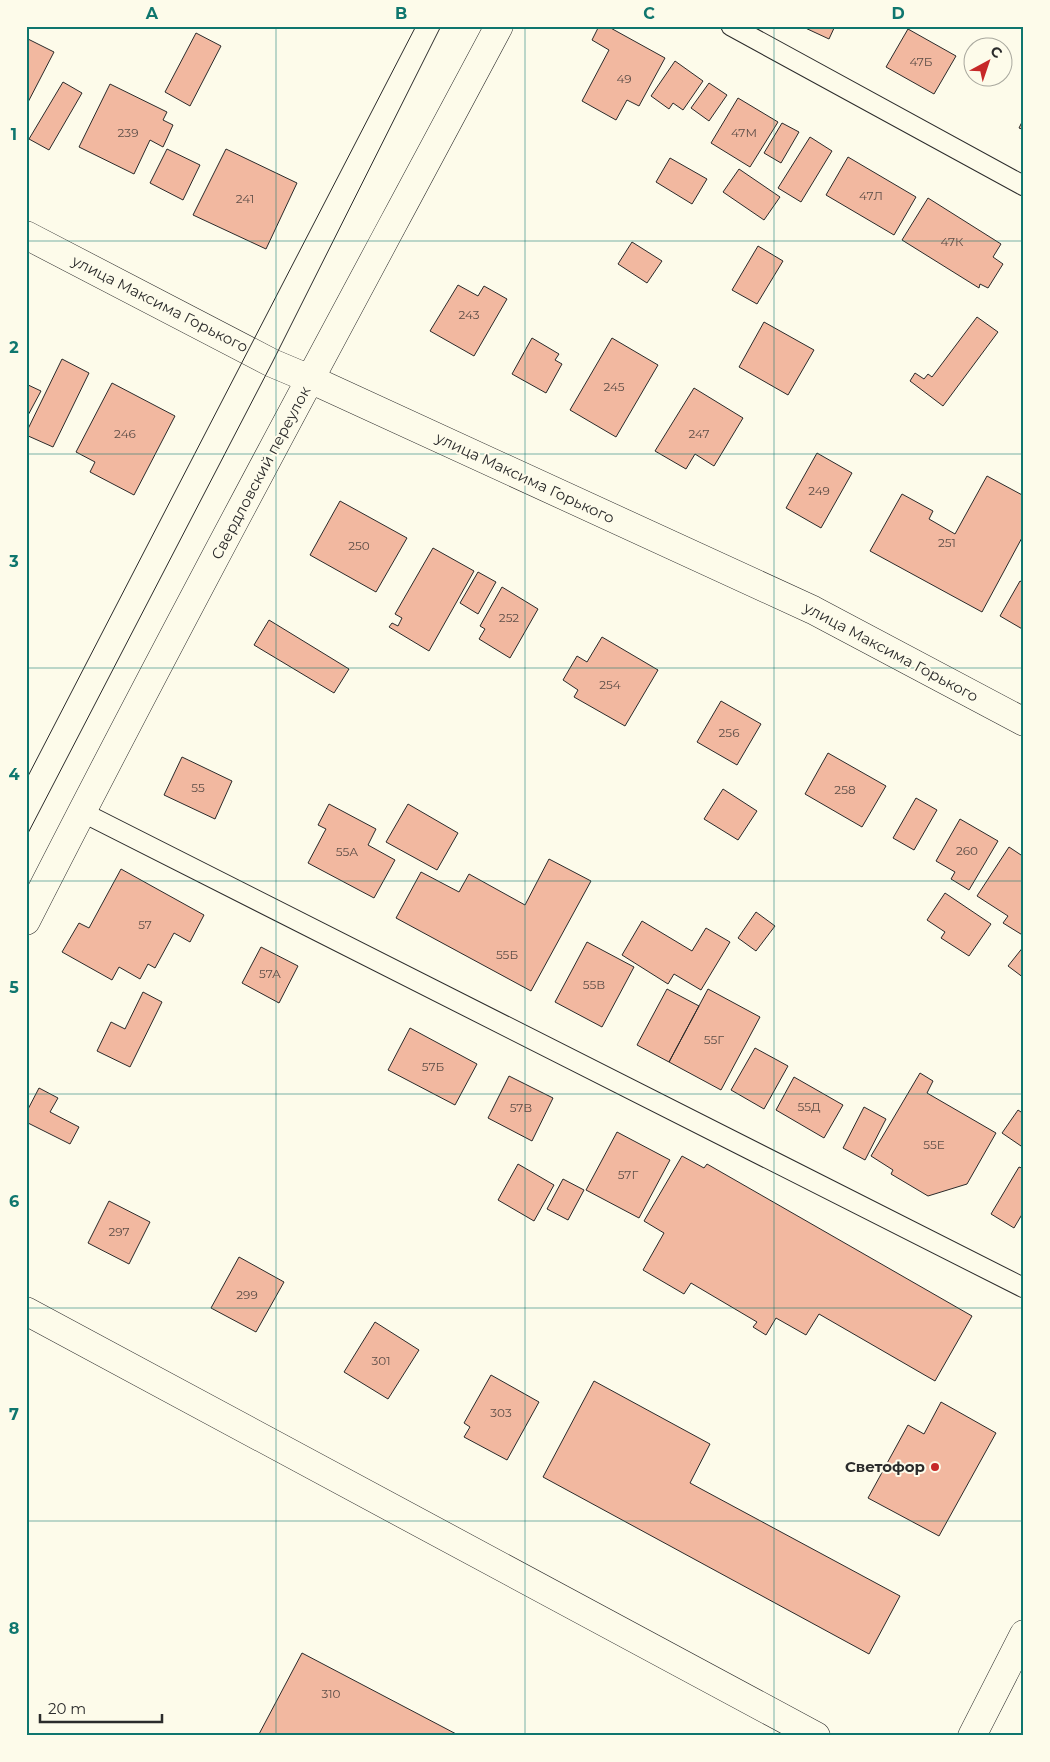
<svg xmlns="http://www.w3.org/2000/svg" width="1050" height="1762" viewBox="0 0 1050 1762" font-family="Montserrat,sans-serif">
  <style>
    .building { fill: #f2b8a0; stroke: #2b2b2b }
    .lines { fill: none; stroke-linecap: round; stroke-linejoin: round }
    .lane-casing { stroke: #2b2b2b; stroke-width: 21 }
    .street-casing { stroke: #2b2b2b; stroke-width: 29 }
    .secondary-casing { stroke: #2b2b2b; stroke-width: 29 }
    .lane { stroke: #fdfbea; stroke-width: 19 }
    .street { stroke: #fdfbea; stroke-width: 28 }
    .secondary { stroke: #fdfbea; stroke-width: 28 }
    .tram { stroke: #2b2b2b; stroke-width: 1 }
    .grid { fill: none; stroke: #0f766e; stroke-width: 1; stroke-opacity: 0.55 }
    .poi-dot { fill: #c62828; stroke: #fdfbea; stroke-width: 2 }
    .labels { text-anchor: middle; stroke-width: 4; stroke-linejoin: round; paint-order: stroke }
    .number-label { font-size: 12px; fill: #5d4e48 }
    .street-label { font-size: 15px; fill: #2b2b2b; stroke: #fdfbea }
    .poi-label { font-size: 15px; font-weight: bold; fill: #2b2b2b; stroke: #fdfbea; text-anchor: end }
    .neatline { fill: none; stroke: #0f766e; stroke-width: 2 }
    .grid-label { font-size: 16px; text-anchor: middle; font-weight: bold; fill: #0f766e }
  </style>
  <rect width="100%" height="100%" fill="#fdfbea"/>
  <path class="building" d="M 599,26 L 607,26 L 665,58 L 639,106 L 627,100 L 616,120 L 582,101 L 609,50 L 592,40 Z
    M 801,26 L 835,26 L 829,39 Z
    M 908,29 L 956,56 L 934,94 L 886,67 Z
    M 196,33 L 221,46 L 190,106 L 165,92 Z
    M 26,38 L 54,52 L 26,106 Z
    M 675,61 L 703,81 L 683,110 L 673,103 L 669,109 L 651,96 Z
    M 63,82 L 82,93 L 49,150 L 29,139 Z
    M 709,83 L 727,95 L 709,121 L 691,108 Z
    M 110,84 L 167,112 L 163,120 L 173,125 L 163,147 L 150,140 L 134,174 L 79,147 Z
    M 738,98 L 778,122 L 750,167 L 711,143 Z
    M 1024,118 L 1024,130 L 1019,128 Z
    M 782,123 L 799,132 L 781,163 L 764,153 Z
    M 810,137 L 832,151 L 801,202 L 778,188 Z
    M 167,149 L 200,165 L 183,200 L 150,183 Z
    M 226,149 L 297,183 L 266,249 L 193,215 Z
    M 848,157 L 916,197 L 894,235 L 826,195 Z
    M 670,158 L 707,179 L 692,204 L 656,182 Z
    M 739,169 L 780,197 L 764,220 L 723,192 Z
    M 928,198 L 1001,244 L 993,257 L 1003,264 L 988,288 L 980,284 L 979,288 L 902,240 Z
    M 632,242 L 662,261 L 647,283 L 618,264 Z
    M 758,246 L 783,261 L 757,304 L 732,290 Z
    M 458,285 L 478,296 L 484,286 L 507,299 L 474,356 L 430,331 Z
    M 977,317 L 998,332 L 943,406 L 910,381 L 915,373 L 924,379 L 928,374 L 932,377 Z
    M 764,322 L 814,350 L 788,395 L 739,367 Z
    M 532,338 L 559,354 L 555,360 L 562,364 L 546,393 L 512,374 Z
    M 612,338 L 658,365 L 616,437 L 570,410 Z
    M 62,359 L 89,373 L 53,447 L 26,435 L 26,433 Z
    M 112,383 L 175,416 L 134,495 L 90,472 L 95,462 L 76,452 Z
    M 26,384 L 41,391 L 26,419 Z
    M 694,388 L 743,418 L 714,466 L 695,454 L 686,469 L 655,451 Z
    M 817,453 L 852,473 L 821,528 L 786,508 Z
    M 987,476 L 1024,496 L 1024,534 L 982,612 L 870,551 L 902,494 L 933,511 L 929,519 L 955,534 Z
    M 340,501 L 407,538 L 376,592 L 310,555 Z
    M 433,548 L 474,571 L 429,651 L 389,627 L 392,623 L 398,626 L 402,618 L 395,614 Z
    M 478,572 L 496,582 L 478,614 L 460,603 Z
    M 1020,581 L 1024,583 L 1024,630 L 1000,616 Z
    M 502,587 L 538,609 L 510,658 L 479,639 L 485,629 L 480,626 Z
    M 269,620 L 349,669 L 334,693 L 254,645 Z
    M 602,637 L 658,670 L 625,726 L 574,697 L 578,690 L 563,680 L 577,656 L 587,662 Z
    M 721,701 L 761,724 L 737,765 L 697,742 Z
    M 828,753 L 886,786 L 862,827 L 805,794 Z
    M 182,757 L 232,781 L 215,819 L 164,795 Z
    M 723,789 L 757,811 L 738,840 L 704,819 Z
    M 916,798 L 937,810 L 914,850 L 893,838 Z
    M 329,804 L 376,829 L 368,845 L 395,860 L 374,898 L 308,863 L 326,829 L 318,825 Z
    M 408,804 L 458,833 L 437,870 L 386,842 Z
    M 960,819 L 998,841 L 969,890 L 951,879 L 955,872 L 936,861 Z
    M 1009,847 L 1024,857 L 1024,936 L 1003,923 L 1008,916 L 977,896 Z
    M 549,859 L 591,881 L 531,991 L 396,918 L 421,872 L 459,892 L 469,874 L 525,905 Z
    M 121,869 L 204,915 L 190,942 L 174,933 L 155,968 L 148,964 L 140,979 L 119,967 L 112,980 L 62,952 L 79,923 L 89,928 Z
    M 945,893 L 991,924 L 969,956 L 941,938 L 945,932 L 927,920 Z
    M 756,912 L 775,926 L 756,951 L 738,938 Z
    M 642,921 L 692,951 L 706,928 L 730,942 L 701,990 L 674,974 L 668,984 L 622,955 Z
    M 587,942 L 634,967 L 602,1027 L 555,1002 Z
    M 1024,946 L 1024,978 L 1008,966 Z
    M 261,947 L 298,966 L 279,1003 L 242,983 Z
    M 667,989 L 699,1006 L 669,1062 L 637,1045 Z
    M 708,989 L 760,1017 L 721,1090 L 669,1062 Z
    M 143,992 L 162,1002 L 130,1067 L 97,1051 L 111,1022 L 125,1029 Z
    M 410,1028 L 477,1064 L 455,1105 L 388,1070 Z
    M 755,1048 L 788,1066 L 764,1109 L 731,1090 Z
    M 920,1073 L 933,1081 L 927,1093 L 996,1133 L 967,1184 L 928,1196 L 891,1174 L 893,1170 L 871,1156 Z
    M 509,1076 L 553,1098 L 532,1141 L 488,1118 Z
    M 794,1077 L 843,1105 L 824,1138 L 776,1110 Z
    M 39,1088 L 58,1098 L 50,1112 L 79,1127 L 70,1144 L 26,1122 L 26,1113 Z
    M 864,1107 L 886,1119 L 865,1160 L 843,1148 Z
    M 1018,1110 L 1024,1114 L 1024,1141 L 1021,1146 L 1002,1133 Z
    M 617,1132 L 670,1160 L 639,1218 L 586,1190 Z
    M 682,1156 L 704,1168 L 707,1164 L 972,1316 L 935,1381 L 819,1314 L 806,1335 L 776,1318 L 766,1335 L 753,1327 L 757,1322 L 691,1283 L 684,1294 L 643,1270 L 664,1233 L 644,1221 Z
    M 518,1164 L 554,1185 L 534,1221 L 498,1200 Z
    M 1019,1167 L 1024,1169 L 1024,1211 L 1014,1228 L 991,1214 Z
    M 563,1179 L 584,1190 L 568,1220 L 547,1209 Z
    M 109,1201 L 150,1222 L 129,1264 L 88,1243 Z
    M 239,1257 L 284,1282 L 256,1332 L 211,1308 Z
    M 375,1322 L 419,1350 L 388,1399 L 344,1372 Z
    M 491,1375 L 539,1402 L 507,1460 L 464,1437 L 470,1427 L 464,1423 Z
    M 594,1381 L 710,1444 L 690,1483 L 900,1596 L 869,1654 L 543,1477 Z
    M 941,1402 L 996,1433 L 939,1536 L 868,1498 L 908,1425 L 924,1434 Z
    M 302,1653 L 460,1736 L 258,1736 Z"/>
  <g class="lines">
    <defs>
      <path id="lane" d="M 731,26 L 1024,186
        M 82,812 L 1024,1288"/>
      <path id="street" d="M 26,235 L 272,363 L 310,379 L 813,610 L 1024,722
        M 26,921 C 179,620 340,324 499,26
        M 26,1311 L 816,1736"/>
      <path id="secondary" d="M 972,1736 L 1024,1634"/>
    </defs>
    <use href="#lane" class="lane-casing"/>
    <use href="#street" class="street-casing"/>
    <use href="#secondary" class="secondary-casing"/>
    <use href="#lane" class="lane"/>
    <use href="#street" class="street"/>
    <use href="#secondary" class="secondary"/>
    <path class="tram" d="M 26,780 L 416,26
      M 26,837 L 272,363 L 441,26"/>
  </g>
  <path class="grid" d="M 276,26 L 276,1736M 525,26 L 525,1736M 774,26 L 774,1736M 26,241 L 1024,241M 26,454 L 1024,454M 26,668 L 1024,668M 26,881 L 1024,881M 26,1094 L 1024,1094M 26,1308 L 1024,1308M 26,1521 L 1024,1521"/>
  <circle class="poi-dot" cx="935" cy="1467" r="5"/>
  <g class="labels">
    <g class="number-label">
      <text x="921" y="66">47Б</text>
      <text x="624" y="83">49</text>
      <text x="128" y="137">239</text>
      <text x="744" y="137">47М</text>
      <text x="871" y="200">47Л</text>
      <text x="245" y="203">241</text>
      <text x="952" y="246">47К</text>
      <text x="469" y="319">243</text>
      <text x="614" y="391">245</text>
      <text x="125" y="438">246</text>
      <text x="699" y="438">247</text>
      <text x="819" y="495">249</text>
      <text x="947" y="547">251</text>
      <text x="359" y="550">250</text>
      <text x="509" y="622">252</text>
      <text x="610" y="689">254</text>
      <text x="729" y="737">256</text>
      <text x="198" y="792">55</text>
      <text x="845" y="794">258</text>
      <text x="967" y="855">260</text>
      <text x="347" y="856">55А</text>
      <text x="145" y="929">57</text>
      <text x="507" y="959">55Б</text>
      <text x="270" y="978">57А</text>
      <text x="594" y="989">55В</text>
      <text x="714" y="1044">55Г</text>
      <text x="433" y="1071">57Б</text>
      <text x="809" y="1111">55Д</text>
      <text x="521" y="1112">57В</text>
      <text x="934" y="1149">55Е</text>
      <text x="628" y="1179">57Г</text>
      <text x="119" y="1236">297</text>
      <text x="247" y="1299">299</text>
      <text x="381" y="1365">301</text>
      <text x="501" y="1417">303</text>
      <text x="331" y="1698">310</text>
    </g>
    <g class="street-label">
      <text transform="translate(160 304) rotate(27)" y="5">улица Максима Горького</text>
      <text transform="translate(261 473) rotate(-62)" y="5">Свердловский переулок</text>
      <text transform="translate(525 478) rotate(25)" y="5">улица Максима Горького</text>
      <text transform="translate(891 652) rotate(28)" y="5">улица Максима Горького</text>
    </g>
    <g class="poi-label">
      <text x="925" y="1472">Светофор</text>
    </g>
  </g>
  <rect width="1050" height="1762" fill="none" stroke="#fdfbea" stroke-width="55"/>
  <g transform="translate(988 62) rotate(40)"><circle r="24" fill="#fdfbea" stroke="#a9a89e"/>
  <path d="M0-4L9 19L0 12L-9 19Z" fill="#c62828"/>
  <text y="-8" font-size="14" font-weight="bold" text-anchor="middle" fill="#2b2b2b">С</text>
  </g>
  <path d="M40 1714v8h122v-8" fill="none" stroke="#2b2b2b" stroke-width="2.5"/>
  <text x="48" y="1714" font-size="15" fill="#2b2b2b" stroke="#fdfbea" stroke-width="4" paint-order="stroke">20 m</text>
  <rect x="28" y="28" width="994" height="1706" class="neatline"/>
  <g class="grid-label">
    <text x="152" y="19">A</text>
    <text x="401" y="19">B</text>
    <text x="649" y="19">C</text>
    <text x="898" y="19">D</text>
    <text x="14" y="140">1</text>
    <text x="14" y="353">2</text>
    <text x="14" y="567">3</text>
    <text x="14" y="780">4</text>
    <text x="14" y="993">5</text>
    <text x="14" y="1207">6</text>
    <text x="14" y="1420">7</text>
    <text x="14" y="1634">8</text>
  </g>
</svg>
